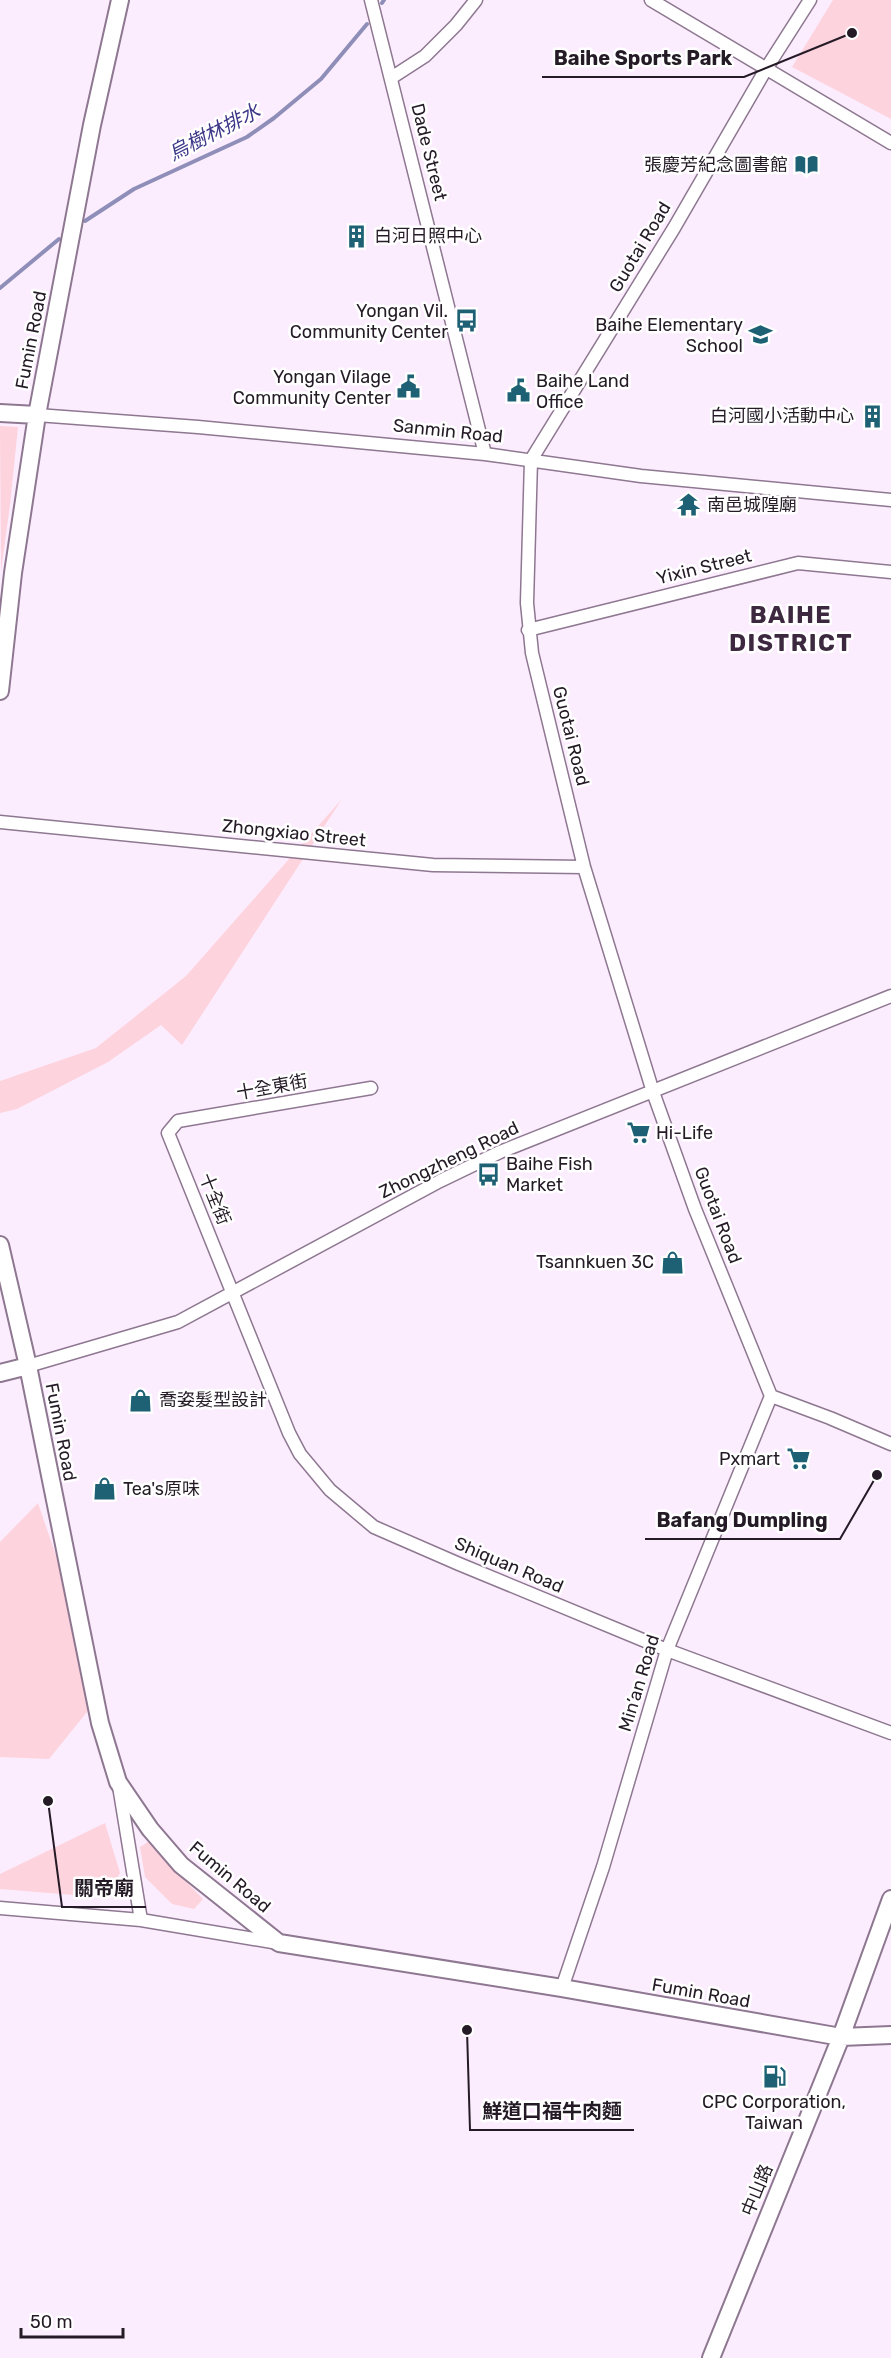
<svg xmlns="http://www.w3.org/2000/svg" width="891" height="2358" viewBox="0 0 891 2358" font-family="Rubik,'Noto Sans TC',sans-serif">
  <style>
    .green { fill: #fdd3dd }
    .lines { fill: none; stroke-linecap: round; stroke-linejoin: round }
    .stream { stroke: #8e8eb9; stroke-width: 4 }
    .street-casing { stroke: #8e7791; stroke-width: 15 }
    .secondary-casing { stroke: #8e7791; stroke-width: 20 }
    .street { stroke: #fff; stroke-width: 12 }
    .secondary { stroke: #fff; stroke-width: 16 }
    .labels { text-anchor: middle; stroke-width: 5; stroke-linejoin: round; paint-order: stroke }
    .street-label { font-size: 18px; fill: #241b26; stroke: #fff }
    .poi-label { font-size: 18px; fill: #241b26; stroke: #fff; text-anchor: end }
    .water-label { font-size: 20px; font-style: italic; fill: #3d3788; stroke: #fff }
    .district-label { font-size: 24px; font-weight: bold; letter-spacing: 1.5px; fill: #3c283f; stroke: #fff }
    .leader { fill: none; stroke: #241b26; stroke-width: 2 }
    .callout-dot { fill: #241b26; stroke: #fff; stroke-width: 2 }
    .callout-label { font-size: 20px; text-anchor: middle; font-weight: bold; fill: #241b26; stroke: #fff; stroke-width: 5; stroke-linejoin: round; paint-order: stroke }
  </style>
  <rect width="100%" height="100%" fill="#fcedfe"/>
  <path class="green" d="M 833,0 L 891,0 L 891,119 L 792,67 Z
    M 0,426 L 18,427 L 10,505 L 1,571 Z
    M 342,799 L 182,1045 L 161,1025 L 108,1062 L 17,1109 L 0,1113 L 0,1081 L 96,1048 L 186,976 Z
    M 38,1503 L 79,1623 L 91,1707 L 49,1759 L 0,1757 L 0,1542 Z
    M 105,1823 L 120,1873 L 111,1889 L 86,1896 L 0,1889 L 0,1874 Z
    M 148,1842 L 203,1899 L 194,1909 L 172,1904 L 145,1877 L 140,1847 Z"/>
  <g class="lines">
    <path class="stream" d="M 382,3 L 384,0
      M 85,221 L 134,189 L 247,137 L 274,118 L 321,79 L 367,24
      M 0,288 L 59,239"/>
    <defs>
      <path id="street" d="M 371,0 L 485,454
        M 651,0 L 891,143
        M 810,0 L 766,69 L 674,228 L 531,460 L 527,603 L 532,653 L 584,867 L 653,1092 L 695,1209 L 771,1396 L 830,1418 L 891,1444
        M 391,78 L 425,56 L 456,25 L 476,0
        M 37,415 L 198,427 L 485,454 L 641,476 L 891,500
        M 528,630 L 798,563 L 891,572
        M 0,822 L 433,865 L 584,867
        M 371,1088 L 178,1121 L 168,1133 L 289,1433 L 300,1454 L 330,1490 L 374,1527 L 459,1564 L 667,1650 L 891,1733
        M 28,1366 L 178,1322 L 440,1181 L 500,1152 L 891,996
        M 119,1786 L 141,1920
        M 0,1908 L 141,1920 L 278,1943
        M 562,1988 L 603,1867 L 667,1650 L 771,1396"/>
      <path id="secondary" d="M 0,413 L 37,415
        M 0,691 L 13,573 L 37,415 L 92,125 L 120,0
        M 0,1245 L 28,1366 L 100,1723 L 118,1782 L 150,1829 L 181,1865 L 279,1943 L 562,1988 L 841,2037 L 891,2035
        M 0,1373 L 28,1366
        M 711,2358 L 841,2037 L 891,1899"/>
    </defs>
    <use href="#street" class="street-casing"/>
    <use href="#secondary" class="secondary-casing"/>
    <use href="#street" class="street"/>
    <use href="#secondary" class="secondary"/>
  </g>
  <defs>
    <symbol id="library-bare" viewBox="-9 -9 18 18"><path d="M-6-4Q-3-5.5-.7-3.5V5Q-3 3-6 4ZM6-4Q3-5.5 .7-3.5V5Q3 3 6 4Z" fill="#1e6174" stroke="#fff" stroke-width="2.5" paint-order="stroke"/></symbol>
    <symbol id="building-bare" viewBox="-9 -9 18 18"><path d="M-4-6H4V6H1V3H-1V6H-4ZM-2.5-4.3h1.7v1.8h-1.7ZM.8-4.3h1.7v1.8H.8ZM-2.5-1h1.7V.8h-1.7ZM.8-1h1.7V.8H.8Z" fill="#1e6174" stroke="#fff" stroke-width="2.5" paint-order="stroke"/></symbol>
    <symbol id="bus-bare" viewBox="-9 -9 18 18"><path d="M-5-6H5V4H4V6H2V4H-2V6H-4V4H-5ZM-3.5-4V0h7V-4ZM-3.5 1.2v1.5H-2V1.2ZM2 1.2v1.5H3.5V1.2Z" fill="#1e6174" stroke="#fff" stroke-width="2.5" paint-order="stroke"/></symbol>
    <symbol id="school-bare" viewBox="-9 -9 18 18"><path d="M0-5L7-2L0 1L-7-2ZM-4 1L0 2.5L4 1V4Q0 6-4 4Z" fill="#1e6174" stroke="#fff" stroke-width="2.5" paint-order="stroke"/></symbol>
    <symbol id="civic-bare" viewBox="-9 -9 18 18"><path d="M-.6-6.5H3V-4.5H.6V-3L4-1V1h2V6H-6V1h2V-1L-.6-3ZM-1.2 2.5V6h2.4V2.5Z" fill="#1e6174" stroke="#fff" stroke-width="2.5" paint-order="stroke"/></symbol>
    <symbol id="temple-bare" viewBox="-9 -9 18 18"><path d="M0-6L5-2H3V0L6.5 2.5H4V6H1.5V3h-3V6H-4V2.5H-6.5L-3 0V-2H-5Z" fill="#1e6174" stroke="#fff" stroke-width="2.5" paint-order="stroke"/></symbol>
    <symbol id="supermarket-bare" viewBox="-9 -9 18 18"><path d="M-6-5.5h2.5l.6 2H6L4.5 2H-2.5L-4.4-4H-6ZM-1.5 3.2a1.3 1.3 0 1 0 .1 0ZM3 3.2a1.3 1.3 0 1 0 .1 0Z" fill="#1e6174" stroke="#fff" stroke-width="2.5" paint-order="stroke"/></symbol>
    <symbol id="shop-bare" viewBox="-9 -9 18 18"><path d="M-5-2.5h2.3a2.7 3.5 0 0 1 5.4 0H5L5.5 6h-11ZM-1.5-2.5h3a1.5 2.3 0 0 0-3 0Z" fill="#1e6174" stroke="#fff" stroke-width="2.5" paint-order="stroke"/></symbol>
    <symbol id="fuel-bare" viewBox="-9 -9 18 18"><path d="M-5.5-6h7V0h2V4h1.3V-2.5L3-4.5l.8-.8L6-3V5H2.5V1h-1V6h-7ZM-4.2-4.7v3.2H.2V-4.7Z" fill="#1e6174" stroke="#fff" stroke-width="2.5" paint-order="stroke"/></symbol>
  </defs>
  <g fill-rule="evenodd">
    <use href="#library-bare" x="790" y="148" width="33" height="33"/>
    <use href="#building-bare" x="340" y="220" width="33" height="33"/>
    <use href="#bus-bare" x="450" y="304" width="33" height="33"/>
    <use href="#school-bare" x="744" y="318" width="33" height="33"/>
    <use href="#civic-bare" x="392" y="370" width="33" height="33"/>
    <use href="#civic-bare" x="502" y="374" width="33" height="33"/>
    <use href="#building-bare" x="856" y="400" width="33" height="33"/>
    <use href="#temple-bare" x="672" y="488" width="33" height="33"/>
    <use href="#supermarket-bare" x="622" y="1116" width="33" height="33"/>
    <use href="#bus-bare" x="472" y="1158" width="33" height="33"/>
    <use href="#shop-bare" x="656" y="1246" width="33" height="33"/>
    <use href="#shop-bare" x="124" y="1384" width="33" height="33"/>
    <use href="#supermarket-bare" x="782" y="1442" width="33" height="33"/>
    <use href="#shop-bare" x="88" y="1472" width="33" height="33"/>
    <use href="#fuel-bare" x="758" y="2060" width="33" height="33"/>
  </g>
  <g class="labels">
    <g class="street-label">
      <text transform="translate(429 152) rotate(76)" y="6">Dade Street</text>
      <text transform="translate(640 247) rotate(-59)" y="6">Guotai Road</text>
      <text transform="translate(31 340) rotate(-79)" y="6">Fumin Road</text>
      <text transform="translate(448 431) rotate(6)" y="6">Sanmin Road</text>
      <text transform="translate(704 567) rotate(-14)" y="6">Yixin Street</text>
      <text transform="translate(571 736) rotate(76)" y="6">Guotai Road</text>
      <text transform="translate(294 833) rotate(6)" y="6">Zhongxiao Street</text>
      <text transform="translate(272 1087) rotate(-10)" y="6">十全東街</text>
      <text transform="translate(449 1160) rotate(-26)" y="6">Zhongzheng Road</text>
      <text transform="translate(215 1199) rotate(68)" y="6">十全街</text>
      <text transform="translate(718 1215) rotate(69)" y="6">Guotai Road</text>
      <text transform="translate(61 1432) rotate(79)" y="6">Fumin Road</text>
      <text transform="translate(509 1565) rotate(23)" y="6">Shiquan Road</text>
      <text transform="translate(639 1683) rotate(-73)" y="6">Min’an Road</text>
      <text transform="translate(230 1877) rotate(40)" y="6">Fumin Road</text>
      <text transform="translate(701 1993) rotate(10)" y="6">Fumin Road</text>
      <text transform="translate(757 2190) rotate(-68)" y="6">中山路</text>
    </g>
    <g class="poi-label">
      <text x="788" y="171">張慶芳紀念圖書館</text>
      <text x="374" y="242" text-anchor="start">白河日照中心</text>
      <text x="448" y="317">Yongan Vil.<tspan x="448" dy="21">Community Center</tspan></text>
      <text x="743" y="331">Baihe Elementary<tspan x="743" dy="21">School</tspan></text>
      <text x="391" y="383">Yongan Vilage<tspan x="391" dy="21">Community Center</tspan></text>
      <text x="536" y="387" text-anchor="start">Baihe Land<tspan x="536" dy="21">Office</tspan></text>
      <text x="854" y="422">白河國小活動中心</text>
      <text x="707" y="511" text-anchor="start">南邑城隍廟</text>
      <text x="656" y="1139" text-anchor="start">Hi-Life</text>
      <text x="506" y="1170" text-anchor="start">Baihe Fish<tspan x="506" dy="21">Market</tspan></text>
      <text x="654" y="1268">Tsannkuen 3C</text>
      <text x="159" y="1406" text-anchor="start">喬姿髮型設計</text>
      <text x="780" y="1465">Pxmart</text>
      <text x="123" y="1495" text-anchor="start">Tea's原味</text>
      <text x="774" y="2108" text-anchor="middle">CPC Corporation,<tspan x="774" dy="21">Taiwan</tspan></text>
    </g>
    <g class="water-label">
      <text transform="translate(214 132) rotate(-27)" y="7">烏樹林排水</text>
    </g>
    <g class="district-label">
      <text x="791" y="623">BAIHE<tspan x="791" dy="28">DISTRICT</tspan></text>
    </g>
  </g>
  <path class="leader" d="M852 33L744 77H542M877 1475L840 1539H645M48 1801L62 1907H146M467 2030L470 2130H634"/>
  <g class="callout-dot">
    <circle cx="852" cy="33" r="6"/>
    <circle cx="877" cy="1475" r="6"/>
    <circle cx="48" cy="1801" r="6"/>
    <circle cx="467" cy="2030" r="6"/>
  </g>
  <g class="callout-label">
    <text x="643" y="65">Baihe Sports Park</text>
    <text x="742" y="1527">Bafang Dumpling</text>
    <text x="104" y="1895">關帝廟</text>
    <text x="552" y="2118">鮮道口福牛肉麵</text>
  </g>
  <path d="M21 2328v9h102v-9" fill="none" stroke="#241b26" stroke-width="3"/>
  <text x="30" y="2328" font-size="18" fill="#241b26" stroke="#ffffff" stroke-width="4.5" paint-order="stroke">50 m</text>
</svg>
